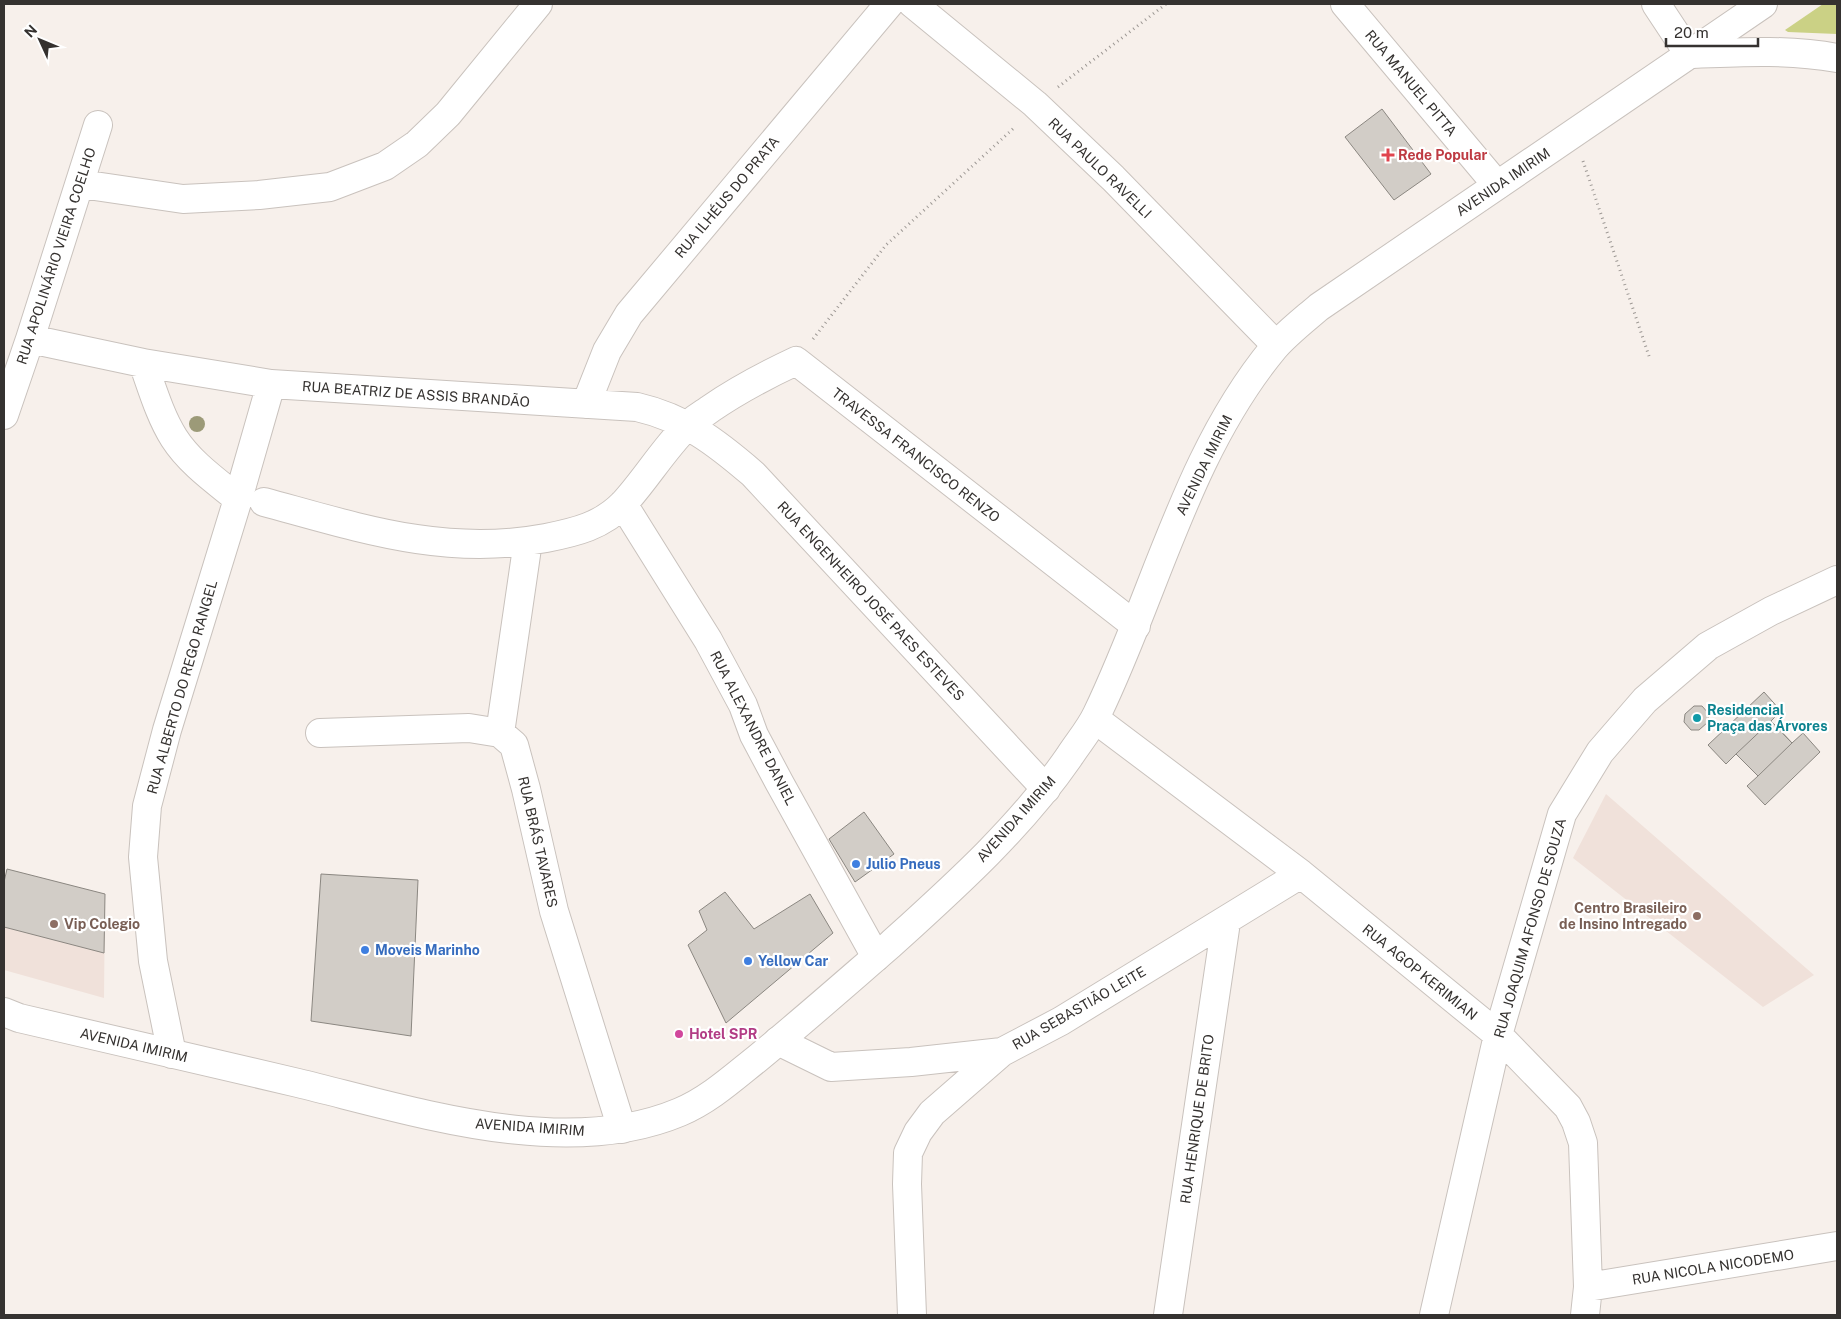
<svg xmlns="http://www.w3.org/2000/svg" width="1841" height="1319" viewBox="0 0 1841 1319" font-family="'Public Sans',sans-serif">
  <style>
    .built { fill: #f0e1da }
    .green { fill: #cbd185 }
    .building { fill: #d2cdc7; stroke: #8b8781 }
    .lines { fill: none; stroke-linecap: round; stroke-linejoin: round }
    .minor-casing { stroke: #c9c2bd; stroke-width: 30 }
    .major-casing { stroke: #c9c2bd; stroke-width: 30 }
    .path { stroke: #9d9894; stroke-width: 3; stroke-dasharray: 1 4; stroke-linecap: butt }
    .minor { stroke: #fff; stroke-width: 28 }
    .major { stroke: #fff; stroke-width: 28 }
    .tree { fill: #9c9a78 }
    .health-dot { fill: #e0444e; stroke: #fff; stroke-width: 2 }
    .culture-dot { fill: #0f9aa8; stroke: #fff; stroke-width: 2 }
    .shop-dot { fill: #3f7fe0; stroke: #fff; stroke-width: 2 }
    .education-dot { fill: #8d6e63; stroke: #fff; stroke-width: 2 }
    .hotel-dot { fill: #d1479c; stroke: #fff; stroke-width: 2 }
    .labels { text-anchor: middle; stroke-width: 4.5; stroke-linejoin: round; paint-order: stroke }
    .street-label { font-size: 14px; fill: #353230; stroke: #fff }
    .health-label { font-size: 14px; font-weight: bold; fill: #be3a42; stroke: #fff; text-anchor: start }
    .culture-label { font-size: 14px; font-weight: bold; fill: #0d838f; stroke: #fff; text-anchor: start }
    .shop-label { font-size: 14px; font-weight: bold; fill: #366cbe; stroke: #fff; text-anchor: start }
    .education-label { font-size: 14px; font-weight: bold; fill: #785e54; stroke: #fff; text-anchor: end }
    .hotel-label { font-size: 14px; font-weight: bold; fill: #b23c85; stroke: #fff; text-anchor: start }
  </style>
  <rect width="100%" height="100%" fill="#f7f0eb"/>
  <path class="built" d="M 1606,794 L 1814,975 L 1763,1007 L 1573,858 Z
    M 7,869 L 105,894 L 104,998 L 4,970 L 4,882 Z"/>
  <path class="green" d="M 1823,4 L 1837,4 L 1837,34 L 1788,32 L 1785,30 Z"/>
  <path class="building" d="M 1382,109 L 1431,174 L 1394,200 L 1345,137 Z
    M 1764,692 L 1781,711 L 1771,721 L 1792,743 L 1803,733 L 1820,752 L 1765,805 L 1747,786 L 1758,776 L 1736,754 L 1726,764 L 1708,745 Z
    M 1694,706 L 1702,706 L 1709,714 L 1708,722 L 1699,730 L 1691,730 L 1684,722 L 1685,714 Z
    M 1771,721 L 1792,743 L 1758,776 L 1736,754 Z
    M 864,812 L 894,854 L 855,882 L 829,839 Z
    M 7,869 L 105,894 L 104,953 L 4,927 L 4,882 Z
    M 321,874 L 418,880 L 411,1036 L 311,1021 Z
    M 725,892 L 754,929 L 810,894 L 833,933 L 726,1023 L 688,945 L 707,930 L 699,911 Z"/>
  <g class="lines">
    <defs>
      <path id="minor" d="M 913,4 L 1035,104 L 1113,178 L 1276,345
        M 1345,4 L 1497,185
        M 1656,4 L 1689,54 C 1739,52 1788,49 1837,58
        M 81,184 L 183,199 L 259,195 L 330,187 L 385,166 L 417,144 L 448,114 L 538,4
        M 30,339 L 143,363 L 271,384 L 637,407 C 685,418 717,443 753,474 L 1046,789
        M 143,363 C 152,388 160,416 174,438 C 190,463 216,481 238,499
        M 586,404 L 607,351 L 629,314 L 889,4
        M 4,415 L 30,339 L 98,125
        M 264,502 C 360,528 445,557 546,538 C 576,532 602,526 624,503 C 646,479 663,450 686,427 C 692,420 702,415 710,409 C 739,389 764,376 796,361 L 1136,626
        M 623,504 L 708,640 L 743,705 L 754,735 L 779,782 L 876,957
        M 1095,719 L 1301,874 L 1498,1035 L 1568,1107 L 1576,1122 L 1583,1143 L 1588,1287 L 1585,1315
        M 320,733 L 469,728 L 500,733 L 514,745 L 526,789 L 554,911 L 622,1129
        M 500,733 L 528,541
        M 778,1041 L 831,1067 L 911,1062 L 1002,1052 L 1061,1021 L 1301,874
        M 172,1054 L 153,961 L 143,857 L 147,806 L 167,730 L 238,499 L 271,384
        M 1588,1287 L 1837,1246
        M 912,1315 L 907,1184 L 908,1153 L 918,1132 L 932,1113 L 1002,1052
        M 1168,1315 L 1226,922
        M 1434,1315 L 1498,1035 L 1562,814 L 1600,752 L 1645,700 L 1708,646 L 1771,611 L 1837,580"/>
      <path id="major" d="M 4,1012 L 19,1018 C 112,1040 205,1062 298,1083 C 414,1111 564,1161 680,1112 C 709,1100 734,1077 758,1058 C 803,1021 846,983 890,945 C 954,887 1020,828 1069,757 C 1078,743 1090,729 1097,714 C 1156,592 1187,453 1274,348 C 1287,333 1304,320 1319,307 L 1763,4"/>
    </defs>
    <use href="#minor" class="minor-casing"/>
    <use href="#major" class="major-casing"/>
    <path class="path" d="M 1058,87 L 1166,4
      M 1583,161 L 1650,359
      M 813,339 L 886,245 L 1015,127"/>
    <use href="#minor" class="minor"/>
    <use href="#major" class="major"/>
  </g>
  <circle class="tree" cx="197" cy="424" r="8"/>
  <path class="health-dot" d="M1385.5 147.5h5v5h5v5h-5v5h-5v-5h-5v-5h5z"/>
  <circle class="culture-dot" cx="1697" cy="718" r="5"/>
  <g class="shop-dot">
    <circle cx="856" cy="864" r="5"/>
    <circle cx="365" cy="950" r="5"/>
    <circle cx="748" cy="961" r="5"/>
  </g>
  <g class="education-dot">
    <circle cx="1697" cy="916" r="5"/>
    <circle cx="54" cy="924" r="5"/>
  </g>
  <circle class="hotel-dot" cx="679" cy="1034" r="5"/>
  <g class="labels">
    <g class="street-label">
      <text transform="translate(1411 83) rotate(50)" y="5">RUA MANUEL PITTA</text>
      <text transform="translate(1100 168) rotate(44)" y="5">RUA PAULO RAVELLI</text>
      <text transform="translate(1503 182) rotate(-34)" y="5">AVENIDA IMIRIM</text>
      <text transform="translate(727 197) rotate(-50)" y="5">RUA ILHÉUS DO PRATA</text>
      <text transform="translate(56 256) rotate(-72)" y="5">RUA APOLINÁRIO VIEIRA COELHO</text>
      <text transform="translate(416 394) rotate(4)" y="5">RUA BEATRIZ DE ASSIS BRANDÃO</text>
      <text transform="translate(916 455) rotate(38)" y="5">TRAVESSA FRANCISCO RENZO</text>
      <text transform="translate(1204 465) rotate(-64)" y="5">AVENIDA IMIRIM</text>
      <text transform="translate(871 601) rotate(47)" y="5">RUA ENGENHEIRO JOSÉ PAES ESTEVES</text>
      <text transform="translate(182 687) rotate(-74)" y="5">RUA ALBERTO DO REGO RANGEL</text>
      <text transform="translate(753 728) rotate(63)" y="5">RUA ALEXANDRE DANIEL</text>
      <text transform="translate(1016 819) rotate(-48)" y="5">AVENIDA IMIRIM</text>
      <text transform="translate(538 842) rotate(77)" y="5">RUA BRÁS TAVARES</text>
      <text transform="translate(1530 928) rotate(-74)" y="5">RUA JOAQUIM AFONSO DE SOUZA</text>
      <text transform="translate(1420 972) rotate(39)" y="5">RUA AGOP KERIMIAN</text>
      <text transform="translate(1079 1008) rotate(-30)" y="5">RUA SEBASTIÃO LEITE</text>
      <text transform="translate(134 1045) rotate(13)" y="5">AVENIDA IMIRIM</text>
      <text transform="translate(1197 1119) rotate(-82)" y="5">RUA HENRIQUE DE BRITO</text>
      <text transform="translate(530 1127) rotate(4)" y="5">AVENIDA IMIRIM</text>
      <text transform="translate(1713 1267) rotate(-9)" y="5">RUA NICOLA NICODEMO</text>
    </g>
    <g class="health-label">
      <text x="1398" y="160">Rede Popular</text>
    </g>
    <g class="culture-label">
      <text x="1707" y="715">Residencial<tspan x="1707" dy="16">Praça das Árvores</tspan></text>
    </g>
    <g class="shop-label">
      <text x="866" y="869">Julio Pneus</text>
      <text x="375" y="955">Moveis Marinho</text>
      <text x="758" y="966">Yellow Car</text>
    </g>
    <g class="education-label">
      <text x="1687" y="913">Centro Brasileiro<tspan x="1687" dy="16">de Insino Intregado</tspan></text>
      <text x="64" y="929" text-anchor="start">Vip Colegio</text>
    </g>
    <g class="hotel-label">
      <text x="689" y="1039">Hotel SPR</text>
    </g>
  </g>
  <rect width="1841" height="1319" fill="none" stroke="#353230" stroke-width="10"/>
  <g transform="translate(40 40) rotate(314)" stroke="#ffffff" stroke-width="4" paint-order="stroke">
  <path d="M0-4L9 19L0 12L-9 19Z" fill="#353230"/>
  <text y="-8" font-size="14" font-weight="bold" text-anchor="middle" fill="#353230">N</text>
  </g>
  <path d="M1666 38v8h92v-8" fill="none" stroke="#353230" stroke-width="2.5"/>
  <text x="1674" y="38" font-size="15" fill="#353230" stroke="#ffffff" stroke-width="4" paint-order="stroke">20 m</text>
</svg>
